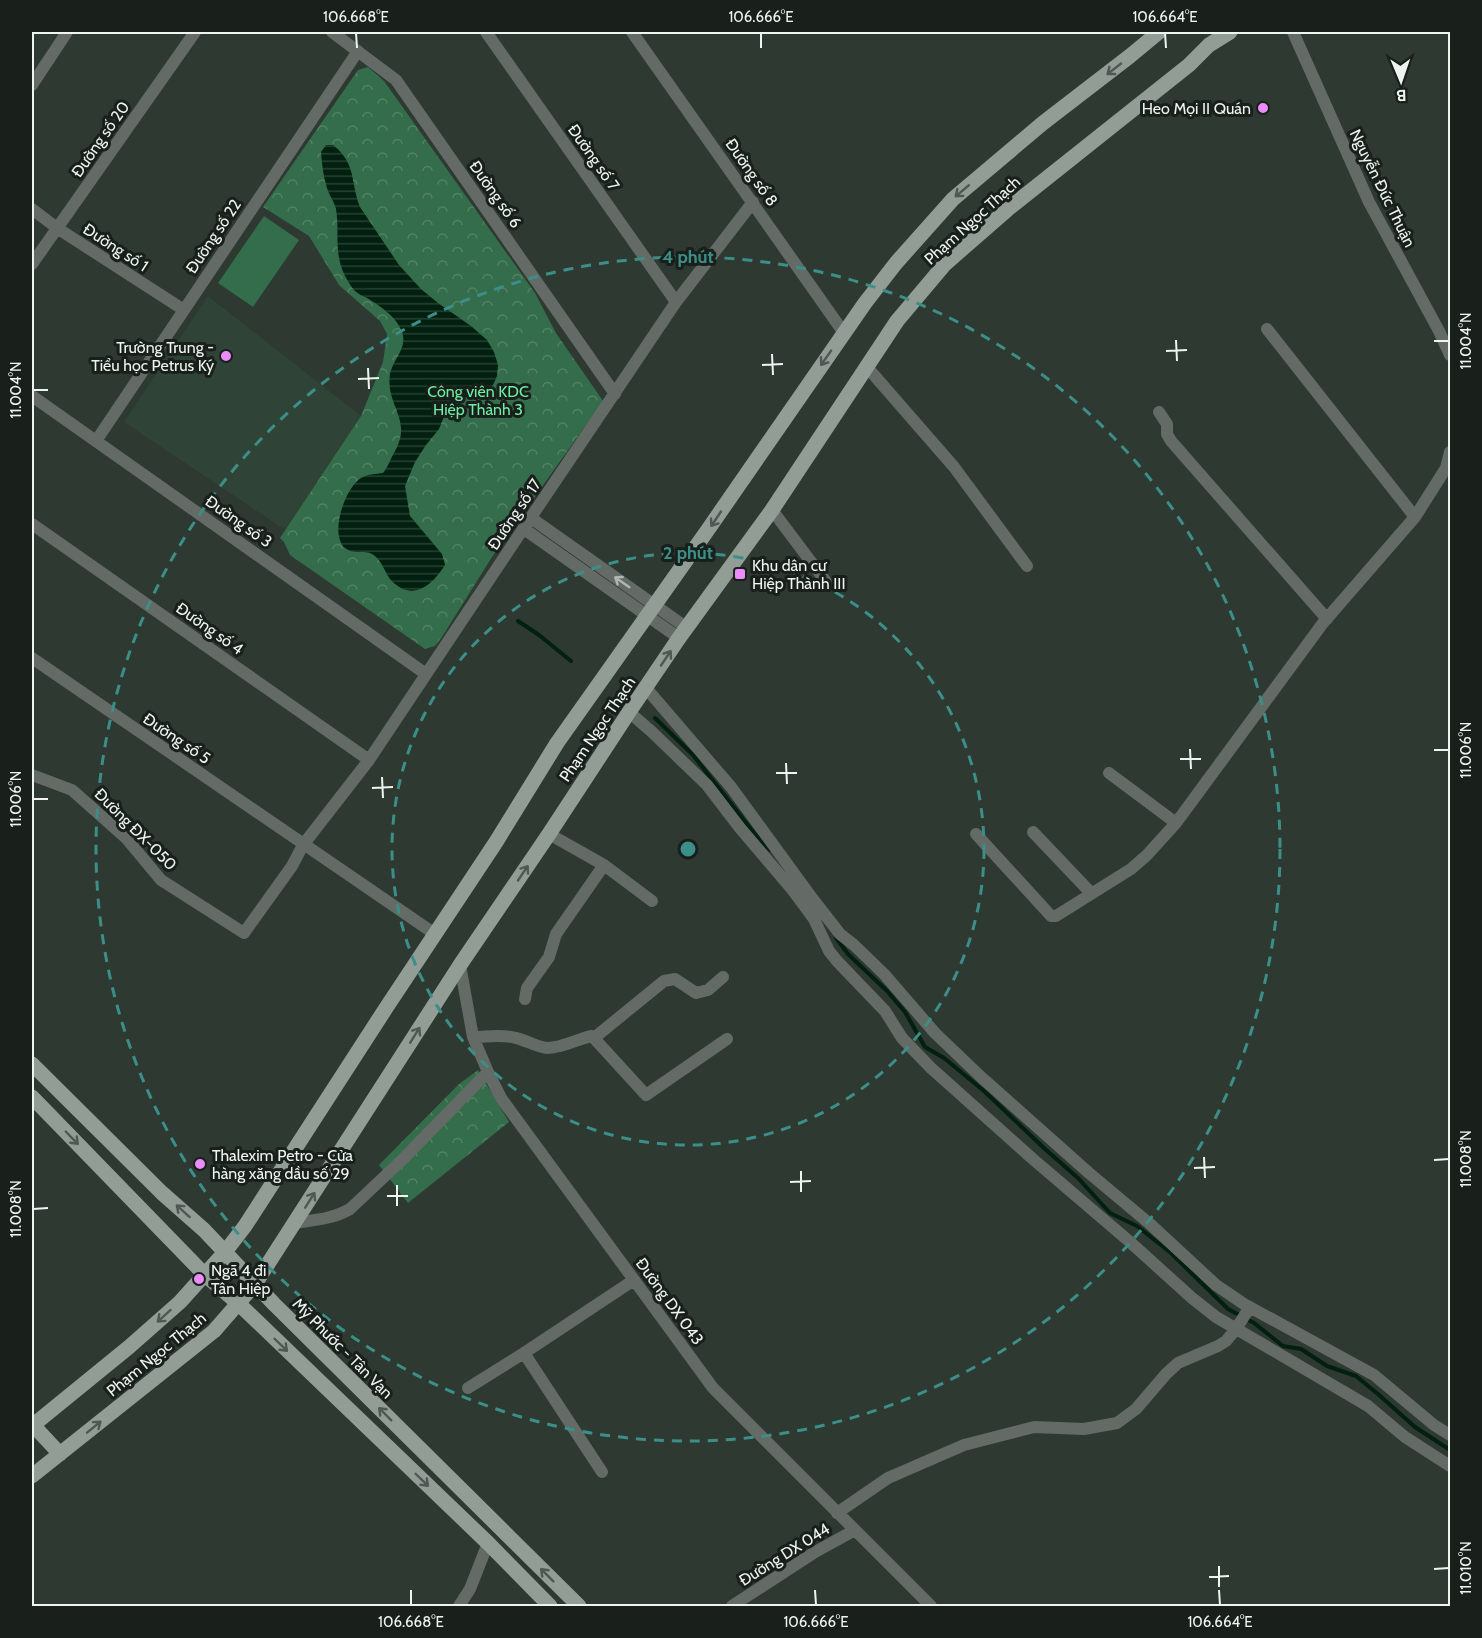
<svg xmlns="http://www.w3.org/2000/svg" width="1482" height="1638" viewBox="0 0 1482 1638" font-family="Cabin,sans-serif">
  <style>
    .built { fill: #304337 }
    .forest { fill: url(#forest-crowns) }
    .pitch { fill: #346d4b }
    .water { fill: url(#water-rules) }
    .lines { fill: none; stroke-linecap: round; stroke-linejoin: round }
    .stream { stroke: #01200f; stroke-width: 4 }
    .minor { stroke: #646a66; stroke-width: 12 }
    .major { stroke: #919d95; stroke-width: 15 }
    .oneway { stroke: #4f5852 }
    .oneway2 { stroke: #b0b6b2 }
    .ticks { fill: none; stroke: #eef5f0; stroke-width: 2 }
    .ring { fill: none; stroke: #3c8f88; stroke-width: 3; stroke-dasharray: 10 8 }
    .poi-dot { fill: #ec8cfa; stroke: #191f1b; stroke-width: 2 }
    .labels { text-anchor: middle; stroke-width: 6; stroke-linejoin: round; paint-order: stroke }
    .poi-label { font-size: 16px; fill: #eef5f0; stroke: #191f1b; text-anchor: start }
    .street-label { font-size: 16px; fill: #eef5f0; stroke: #191f1b }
    .park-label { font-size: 16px; fill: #6eeea4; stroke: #191f1b }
    .centre { fill: #3c8f88; stroke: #191f1b; stroke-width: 3 }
    .ring-label { font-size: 18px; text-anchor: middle; font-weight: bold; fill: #3c8f88; stroke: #191f1b; stroke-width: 6; stroke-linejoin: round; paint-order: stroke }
    .neatline { fill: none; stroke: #eef5f0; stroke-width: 2 }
    .ticks-label { font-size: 15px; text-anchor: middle; fill: #eef5f0 }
  </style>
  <defs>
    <pattern id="forest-crowns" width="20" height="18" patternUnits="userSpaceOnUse" patternTransform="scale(1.5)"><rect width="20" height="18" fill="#346d4b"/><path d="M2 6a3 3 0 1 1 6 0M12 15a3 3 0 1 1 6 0" fill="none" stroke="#528265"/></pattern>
    <pattern id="water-rules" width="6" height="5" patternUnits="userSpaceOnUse" patternTransform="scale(1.5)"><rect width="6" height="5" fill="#01200f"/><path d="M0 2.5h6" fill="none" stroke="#264132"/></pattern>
  </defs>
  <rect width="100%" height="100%" fill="#2d3931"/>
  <path class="built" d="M 208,296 L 361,416 L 288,527 L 282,528 L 124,422 Z"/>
  <path class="forest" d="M 368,67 L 384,81 L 535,293 L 556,333 L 603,401 L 492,557 L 442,637 L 435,646 L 425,649 L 290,555 L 284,542 L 280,538 L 361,416 L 383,362 L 387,334 L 380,321 L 339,285 L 309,236 L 263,207 L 358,70 Z
    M 478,1070 L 509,1122 L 408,1203 L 379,1165 L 459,1084 Z"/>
  <path class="pitch" d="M 264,216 L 299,240 L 253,307 L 218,283 Z"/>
  <path class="water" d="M 326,145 L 333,145 C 357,164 350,182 360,207 L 399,265 L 421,289 L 438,303 L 471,326 L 487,340 L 494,352 L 498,365 L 497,376 L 493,385 L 487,390 L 456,400 L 445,414 L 439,429 L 426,445 L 415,462 L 405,486 L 410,516 L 442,554 L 445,565 C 432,586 411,603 390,579 C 385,572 382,562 375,556 C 366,548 355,556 345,548 C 329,534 345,488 361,478 C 367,474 376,474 383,473 C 388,467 390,460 394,453 C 414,419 385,406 390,374 C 393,359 408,348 402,332 C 397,317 380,306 367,298 C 363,296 358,294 355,291 C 351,287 348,281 345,276 C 333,251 340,233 336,209 C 334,201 329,195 327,188 C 323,176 322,164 321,152 Z"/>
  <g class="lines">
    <path class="stream" d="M 518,621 L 539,635 L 571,661
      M 655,718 L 693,755 L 750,828 L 770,850
      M 836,938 L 848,954 L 887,991 L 905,1012 L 925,1047 L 944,1058 L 984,1091 L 1045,1149 L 1078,1178 L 1110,1213 L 1137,1226 L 1171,1253 L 1228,1309 L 1254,1323 L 1283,1346 L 1301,1349 L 1327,1366 L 1356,1376 L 1379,1395 L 1415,1427 L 1450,1450"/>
    <path class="minor" d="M 332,32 L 396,80 L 615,394
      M 486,32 L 676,302
      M 632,32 L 844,333
      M 1293,32 L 1369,202 L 1439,331 L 1450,355
      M 32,85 L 67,32
      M 32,209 L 57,228 L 184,310
      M 32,264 L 195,32
      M 1267,329 L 1415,517
      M 867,367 L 954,467 L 1027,566
      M 32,396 L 426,674
      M 1159,412 L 1167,424 L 1167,434 L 1171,441 L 1327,619
      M 96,441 L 358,51
      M 772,510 L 827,583
      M 531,518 L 687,628
      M 32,524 L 369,760
      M 524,529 L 679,638
      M 32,658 L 435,934
      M 646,688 L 731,787 L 812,898 L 840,934 L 854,945 L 884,974 L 935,1033 L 981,1077 L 1089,1173 L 1150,1224 L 1216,1285 L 1244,1304 L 1374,1375 L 1434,1425 L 1450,1435
      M 629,712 L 652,732 L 707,785 L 740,828 L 791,888 L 814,919 L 829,951 L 837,961 L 885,1011 L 902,1038 L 931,1068 L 1034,1160 L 1130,1242 L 1192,1298 L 1216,1317 L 1368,1406 L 1405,1437 L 1450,1466
      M 1109,773 L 1176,823
      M 32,775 L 72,790 L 126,838 L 161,880 L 244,933 L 292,866 L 303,845 L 369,760 L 515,541 L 676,302 L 753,202
      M 1033,832 L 1091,893
      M 549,834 L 604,865 L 652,901
      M 976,834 L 1051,916 L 1056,916 L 1131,869 L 1147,855 L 1176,823 L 1323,623 L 1415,517 L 1446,468 L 1450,452
      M 460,965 L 473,1037 L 488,1072 L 501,1098 L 713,1388 L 931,1606
      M 525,999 L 527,988 L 549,957 L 556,934 L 604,865
      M 473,1037 C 487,1037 502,1034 516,1038 C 526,1040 536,1047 547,1048 C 563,1048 577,1039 592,1036 L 646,1095 L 727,1039
      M 594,1038 L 664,981 L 675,979 L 696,993 L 708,990 L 723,977
      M 295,1223 C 314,1220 333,1219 350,1209 L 402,1160 L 488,1072
      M 524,1353 L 602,1472
      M 468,1388 L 524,1353 L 634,1280
      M 837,1513 L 888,1478 L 964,1445 L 1034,1427 L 1084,1429 L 1117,1423 L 1136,1409 L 1166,1374 L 1178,1363 L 1218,1346 L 1226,1341 L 1236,1329 L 1250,1307
      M 459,1606 L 470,1589 L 488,1543
      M 732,1606 L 815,1552 L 855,1530"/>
    <path class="major" d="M 32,1064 L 162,1193 L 204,1230 L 274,1304 L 579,1606
      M 32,1097 L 204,1274 L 239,1304 L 488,1543 L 550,1606
      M 33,1425 L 60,1454
      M 32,1426 L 129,1347 L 180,1302 L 225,1252 L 245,1226 L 386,1008 L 496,842 L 557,743 L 707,531 L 865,303 L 896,263 L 953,199 L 1043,123 L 1130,56 L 1159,32
      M 32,1476 L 214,1331 L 255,1284 L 460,965 L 549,834 L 629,712 L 679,638 L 772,510 L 897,321 L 945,264 L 1008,209 L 1189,65 L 1209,45 L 1230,32"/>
  </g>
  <defs><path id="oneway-shaft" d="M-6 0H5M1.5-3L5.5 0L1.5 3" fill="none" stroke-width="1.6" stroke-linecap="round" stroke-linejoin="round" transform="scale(1.5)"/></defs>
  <g class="oneway">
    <use href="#oneway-shaft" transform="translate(1114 69) rotate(142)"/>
    <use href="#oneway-shaft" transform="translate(962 191) rotate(140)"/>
    <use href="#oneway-shaft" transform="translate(826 358) rotate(125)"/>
    <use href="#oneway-shaft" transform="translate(716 519) rotate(124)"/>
    <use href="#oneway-shaft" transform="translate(666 658) rotate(-56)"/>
    <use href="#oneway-shaft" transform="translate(523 873) rotate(-56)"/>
    <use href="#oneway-shaft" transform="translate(415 1035) rotate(-58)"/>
    <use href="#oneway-shaft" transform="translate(72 1138) rotate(46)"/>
    <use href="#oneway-shaft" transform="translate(310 1200) rotate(-58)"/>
    <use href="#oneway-shaft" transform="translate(183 1211) rotate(-138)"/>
    <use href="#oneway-shaft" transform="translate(164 1316) rotate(138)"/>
    <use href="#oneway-shaft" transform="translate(281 1345) rotate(44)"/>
    <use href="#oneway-shaft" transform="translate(385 1414) rotate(-135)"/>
    <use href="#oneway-shaft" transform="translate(94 1427) rotate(-39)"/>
    <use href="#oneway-shaft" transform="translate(422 1480) rotate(44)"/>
    <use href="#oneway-shaft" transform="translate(547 1575) rotate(-135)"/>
  </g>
  <use class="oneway2" href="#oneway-shaft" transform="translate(622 582) rotate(-145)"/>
  <path class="ticks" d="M 356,33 L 357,48M 761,33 L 761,48M 1165,33 L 1166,48M 1176,340 L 1177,361M 1434,341 L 1449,341M 1166,351 L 1187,350M 772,354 L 773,375M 762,365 L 783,364M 368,368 L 369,389M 358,379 L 379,378M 33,390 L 48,390M 1190,749 L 1191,769M 1434,750 L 1449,750M 1180,759 L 1201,759M 786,763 L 787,784M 776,773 L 797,773M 382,777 L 383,798M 372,788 L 393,787M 33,799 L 48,799M 1204,1157 L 1205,1178M 1434,1160 L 1449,1159M 1194,1168 L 1215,1167M 801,1171 L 801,1192M 790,1182 L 811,1181M 397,1185 L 397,1206M 387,1196 L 408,1196M 33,1209 L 48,1208M 1219,1566 L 1219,1587M 1434,1569 L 1449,1568M 1209,1577 L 1229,1576M 411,1590 L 411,1605M 815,1590 L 816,1605M 1219,1590 L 1220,1605"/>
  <g class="ring">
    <circle cx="688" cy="849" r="296"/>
    <circle cx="688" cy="849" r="592"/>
  </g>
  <g class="poi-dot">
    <circle cx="1263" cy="108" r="6"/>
    <circle cx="226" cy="356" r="6"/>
    <rect x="734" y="568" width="12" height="12" rx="3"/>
    <circle cx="200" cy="1164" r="6"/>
    <circle cx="199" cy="1279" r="6"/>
  </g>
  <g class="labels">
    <g class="poi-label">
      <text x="1251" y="114" text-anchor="end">Heo Mọi II Quán</text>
      <text x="214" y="353" text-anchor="end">Trường Trung -<tspan x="214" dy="18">Tiểu học Petrus Ký</tspan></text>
      <text x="752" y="571">Khu dân cư<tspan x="752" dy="18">Hiệp Thành III</tspan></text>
      <text x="212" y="1161">Thalexim Petro - Cửa<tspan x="212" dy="18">hàng xăng dầu số 29</tspan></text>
      <text x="211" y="1276">Ngã 4 đi<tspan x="211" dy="18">Tân Hiệp</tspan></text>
    </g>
    <g class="street-label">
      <text transform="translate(100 139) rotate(-55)" y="6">Đường số 20</text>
      <text transform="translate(594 157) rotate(55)" y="6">Đường số 7</text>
      <text transform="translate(752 172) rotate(55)" y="6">Đường số 8</text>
      <text transform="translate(1383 188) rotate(64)" y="6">Nguyễn Đức Thuận</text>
      <text transform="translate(496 194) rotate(55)" y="6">Đường số 6</text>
      <text transform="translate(972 220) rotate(-42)" y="6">Phạm Ngọc Thạch</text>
      <text transform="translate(213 236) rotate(-56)" y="6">Đường số 22</text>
      <text transform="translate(116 247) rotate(33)" y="6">Đường số 1</text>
      <text transform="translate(514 514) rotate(-56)" y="6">Đường số 17</text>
      <text transform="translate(239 521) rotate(35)" y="6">Đường số 3</text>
      <text transform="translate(210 628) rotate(35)" y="6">Đường số 4</text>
      <text transform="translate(597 729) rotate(-56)" y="6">Phạm Ngọc Thạch</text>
      <text transform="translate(177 738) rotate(34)" y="6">Đường số 5</text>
      <text transform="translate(136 829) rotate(45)" y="6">Đường ĐX-050</text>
      <text transform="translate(670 1301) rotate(54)" y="6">Đường DX 043</text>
      <text transform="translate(343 1348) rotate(45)" y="6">Mỹ Phước - Tân Vạn</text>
      <text transform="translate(156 1354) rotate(-39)" y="6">Phạm Ngọc Thạch</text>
      <text transform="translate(784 1554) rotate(-32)" y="6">Đường DX 044</text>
    </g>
    <g class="park-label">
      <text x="478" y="397">Công viên KDC<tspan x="478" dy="18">Hiệp Thành 3</tspan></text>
    </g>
  </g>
  <circle cx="688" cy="849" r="9" class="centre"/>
  <g class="ring-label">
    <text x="688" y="263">4 phút</text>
    <text x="688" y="559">2 phút</text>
  </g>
  <rect width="1482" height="1638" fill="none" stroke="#191f1b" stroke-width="66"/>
  <g transform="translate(1401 81) rotate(178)" stroke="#191f1b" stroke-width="4.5" paint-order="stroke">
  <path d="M0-4.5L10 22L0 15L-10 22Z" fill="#eef5f0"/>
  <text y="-9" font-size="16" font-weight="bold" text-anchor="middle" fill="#eef5f0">B</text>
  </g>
  <rect x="33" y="33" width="1416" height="1572" class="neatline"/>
  <g class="ticks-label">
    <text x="356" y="22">106.668°E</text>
    <text x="761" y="22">106.666°E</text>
    <text x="1165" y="22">106.664°E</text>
    <text transform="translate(1466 341) rotate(-90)" y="5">11.004°N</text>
    <text transform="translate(16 390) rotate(-90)" y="5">11.004°N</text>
    <text transform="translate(1466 750) rotate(-90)" y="5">11.006°N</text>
    <text transform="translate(16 799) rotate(-90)" y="5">11.006°N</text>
    <text transform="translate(1466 1159) rotate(-90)" y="5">11.008°N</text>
    <text transform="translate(16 1209) rotate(-90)" y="5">11.008°N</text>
    <text transform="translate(1466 1568) rotate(-90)" y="5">11.010°N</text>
    <text x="411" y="1627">106.668°E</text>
    <text x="816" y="1627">106.666°E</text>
    <text x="1220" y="1627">106.664°E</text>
  </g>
</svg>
